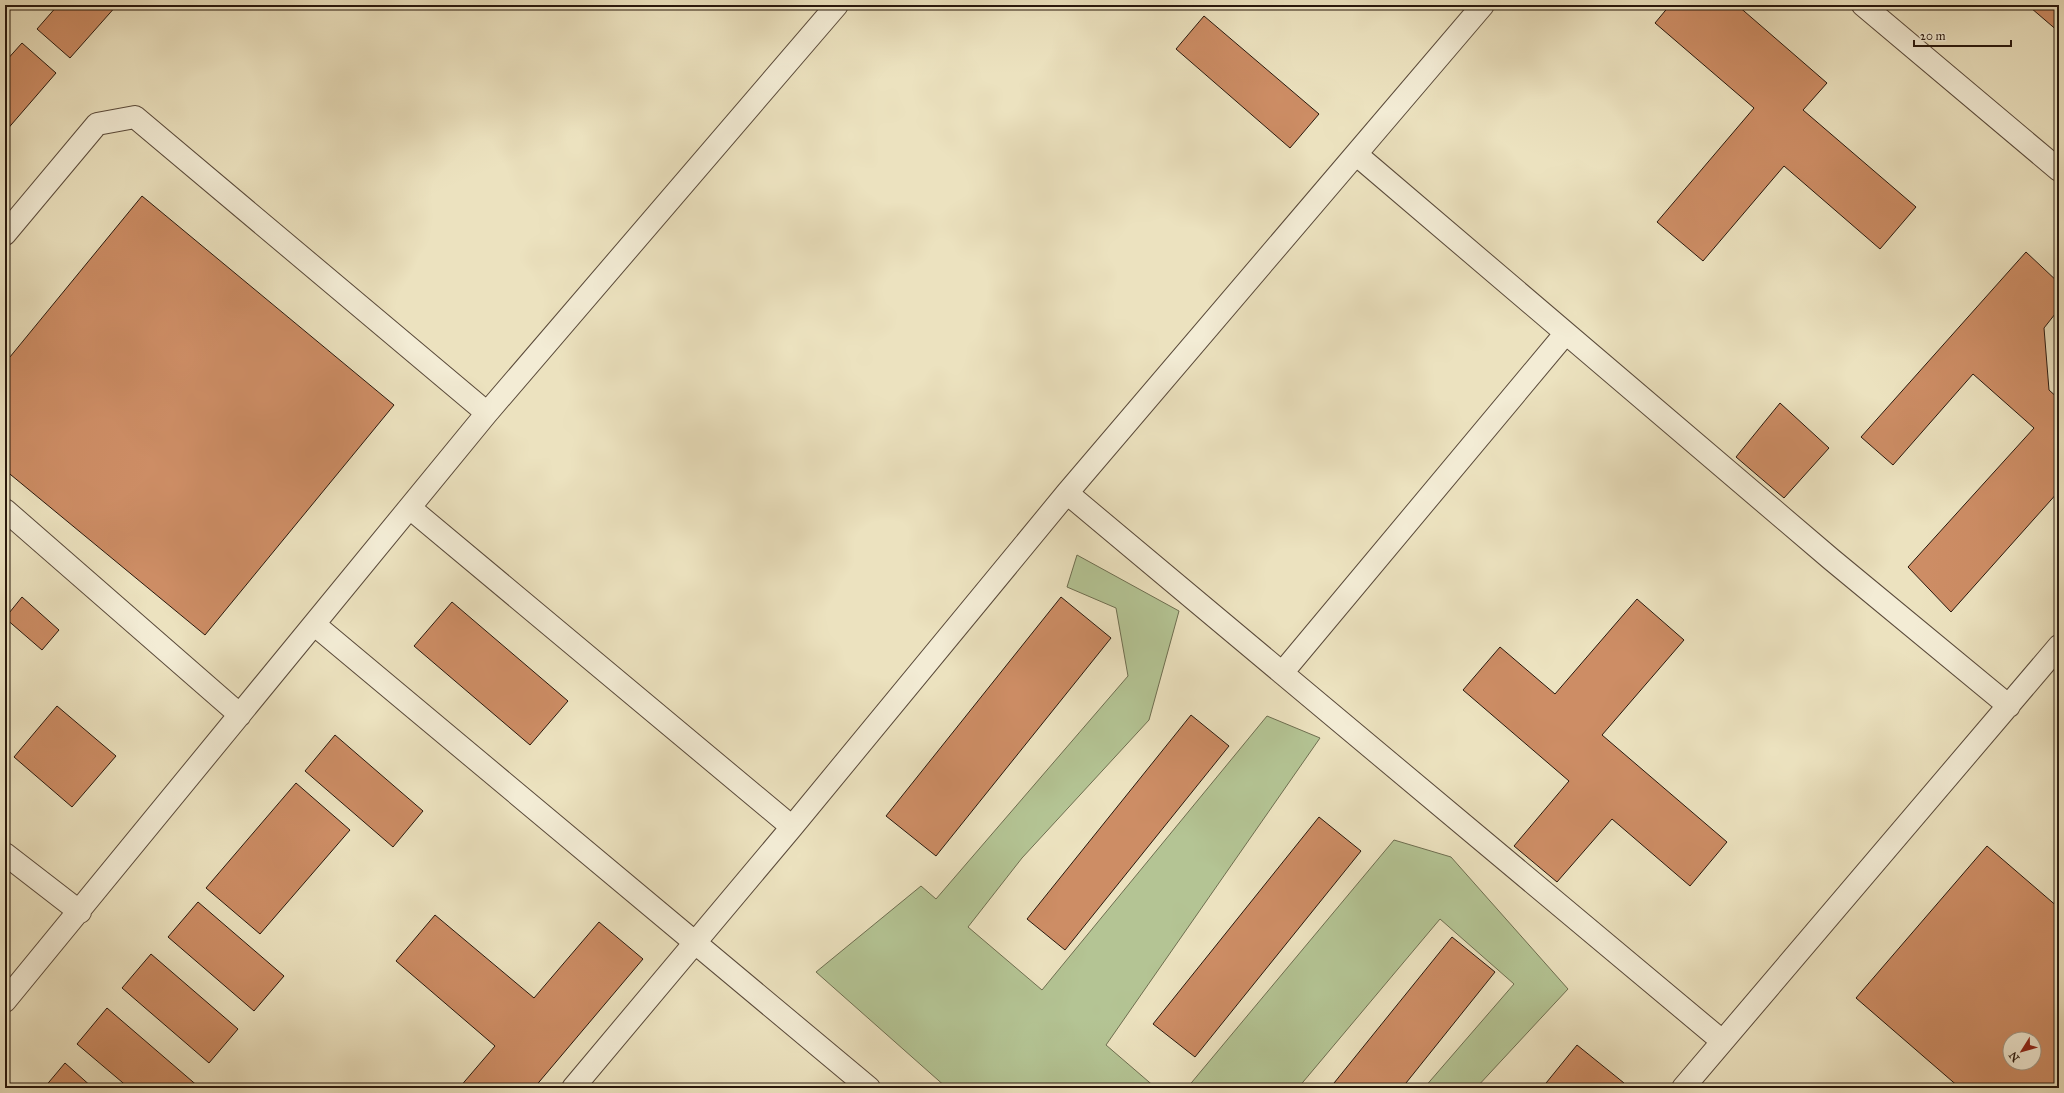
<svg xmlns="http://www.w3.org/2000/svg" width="2064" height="1093" viewBox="0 0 2064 1093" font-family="'IM FELL Great Primer',serif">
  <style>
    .green { fill: #b4c494; stroke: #6e6e50 }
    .building { fill: #cd8d65; stroke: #29180d; fill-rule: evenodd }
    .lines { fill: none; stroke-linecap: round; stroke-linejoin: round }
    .minor-casing { stroke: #5a4a3a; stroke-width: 24 }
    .minor { stroke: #f3ecd5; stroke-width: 22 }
  </style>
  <rect width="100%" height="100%" fill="#ece2bf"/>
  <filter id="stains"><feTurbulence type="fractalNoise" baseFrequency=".005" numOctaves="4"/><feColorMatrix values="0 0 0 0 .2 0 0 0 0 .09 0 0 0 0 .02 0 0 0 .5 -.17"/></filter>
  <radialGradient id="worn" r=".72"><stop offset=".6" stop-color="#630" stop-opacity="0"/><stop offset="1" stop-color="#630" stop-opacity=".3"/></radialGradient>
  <path class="green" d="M 1077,555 L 1179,611 L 1149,720 L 1022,858 L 968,927 L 1042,990 L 1267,716 L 1320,738 L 1106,1045 L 1156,1088 L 947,1088 L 816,972 L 921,886 L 936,899 L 1128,676 L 1116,608 L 1067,587 Z
    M 1394,840 L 1451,857 L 1568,989 L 1476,1088 L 1424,1088 L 1514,984 L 1440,919 L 1298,1088 L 1187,1088 Z"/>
  <path class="building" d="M 58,5 L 117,5 L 70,58 L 37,29 Z
    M 1670,5 L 1737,5 L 1827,83 L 1803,110 L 1916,207 L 1880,249 L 1784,166 L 1703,261 L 1657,222 L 1754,108 L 1655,23 Z
    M 2034,5 L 2059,5 L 2059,32 L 2031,8 Z
    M 1204,16 L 1319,114 L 1290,148 L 1176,49 Z
    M 22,43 L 56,73 L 5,132 L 5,62 Z
    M 142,196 L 394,405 L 205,635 L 5,470 L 5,363 Z
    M 2026,252 L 2059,283 L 2059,309 L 2044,328 L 2049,390 L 2059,399 L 2059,491 L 1951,612 L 1908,567 L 2034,428 L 1973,374 L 1893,465 L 1861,437 Z
    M 1780,403 L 1829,448 L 1784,498 L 1736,457 Z
    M 22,597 L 59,630 L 42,650 L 5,618 Z
    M 1061,597 L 1111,638 L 936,856 L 886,816 Z
    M 1637,599 L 1684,640 L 1602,735 L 1727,842 L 1690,886 L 1612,819 L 1557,882 L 1514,846 L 1569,781 L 1463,690 L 1500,647 L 1555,694 Z
    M 452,602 L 568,701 L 530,745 L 414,646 Z
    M 57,706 L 116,756 L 72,807 L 14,757 Z
    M 1191,715 L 1229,746 L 1065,950 L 1027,919 Z
    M 335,735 L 423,811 L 393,847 L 305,771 Z
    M 296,783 L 350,830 L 260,934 L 206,888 Z
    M 1319,817 L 1361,851 L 1195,1057 L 1153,1024 Z
    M 1987,846 L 2059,908 L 2059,1088 L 1960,1088 L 1856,998 ZM 2010,1039 L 2034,1039 L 2034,1063 L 2010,1063 Z
    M 198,902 L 284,976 L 254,1011 L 168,937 Z
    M 435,915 L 534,998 L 599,922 L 643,959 L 534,1088 L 459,1088 L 495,1046 L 396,961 Z
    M 1452,937 L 1495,972 L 1402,1088 L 1330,1088 Z
    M 151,954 L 238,1029 L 209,1063 L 122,988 Z
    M 107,1008 L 200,1088 L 129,1088 L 77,1044 Z
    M 1577,1045 L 1624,1083 L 1619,1088 L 1542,1088 Z
    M 65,1063 L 93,1088 L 44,1088 Z"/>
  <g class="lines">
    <defs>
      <path id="minor" d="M 1863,5 L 2059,170
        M 1357,155 L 1831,559 L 2009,706
        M 5,234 L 97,124 L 135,117 L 487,413
        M 1067,493 L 1722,1041
        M 410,508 L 792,827
        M 5,510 L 240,715
        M 315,625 L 869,1088
        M 1282,673 L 1565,334
        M 5,854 L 80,912
        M 5,1001 L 487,413 L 837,5
        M 573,1088 L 792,827 L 1067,493 L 1483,5
        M 1683,1088 L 2059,646"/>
    </defs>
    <use href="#minor" class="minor-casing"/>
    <use href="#minor" class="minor"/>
  </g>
  <rect width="2064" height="1093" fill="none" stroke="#ece2bf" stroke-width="20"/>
  <rect x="6" y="6" width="2052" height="1081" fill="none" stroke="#29180d" stroke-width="2"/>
  <rect x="10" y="10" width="2044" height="1073" fill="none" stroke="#29180d"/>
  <g transform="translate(2022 1051) rotate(233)"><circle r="19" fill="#f3ecd5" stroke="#a29785"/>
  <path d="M0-3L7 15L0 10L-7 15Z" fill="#8f2418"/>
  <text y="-6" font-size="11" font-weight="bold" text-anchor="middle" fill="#29180d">N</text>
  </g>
  <path d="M1914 40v6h97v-6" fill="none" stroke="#29180d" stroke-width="2"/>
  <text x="1920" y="40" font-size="12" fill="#29180d" stroke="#f3ecd5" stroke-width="3" paint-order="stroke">20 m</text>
  <rect width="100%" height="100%" filter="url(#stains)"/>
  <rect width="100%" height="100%" fill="url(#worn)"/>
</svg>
